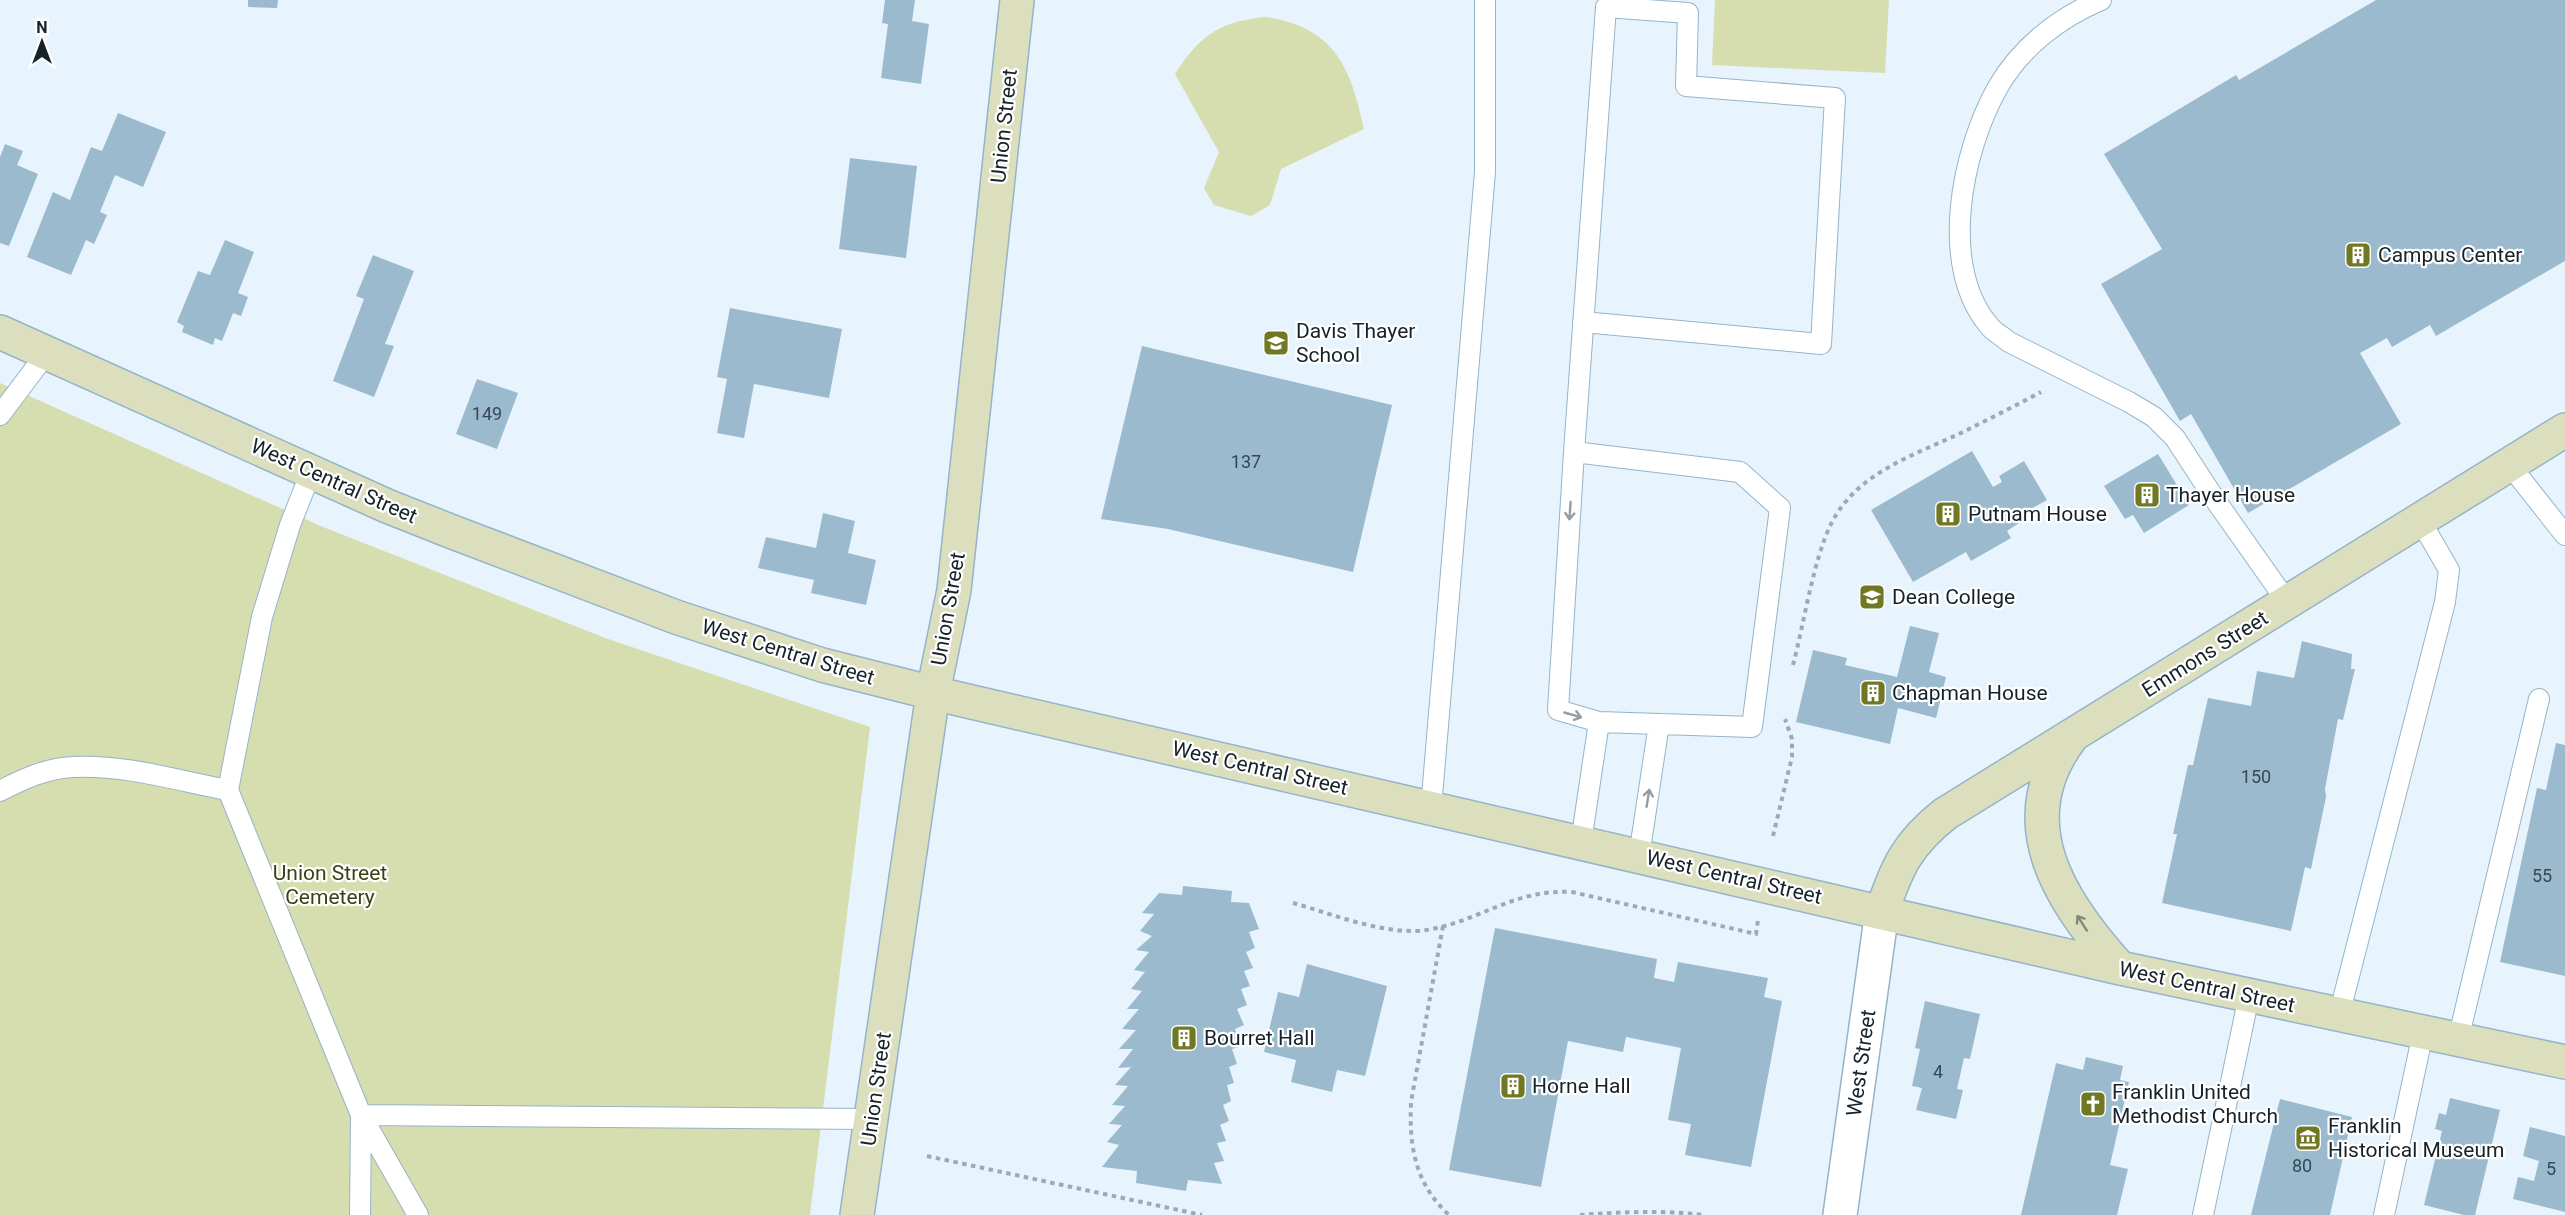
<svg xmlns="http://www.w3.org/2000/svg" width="2565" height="1215" viewBox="0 0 2565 1215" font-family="Roboto,sans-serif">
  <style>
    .green { fill: #d6ddae }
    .building { fill: #9bbace }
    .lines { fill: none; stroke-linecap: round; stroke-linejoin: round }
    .service-casing { stroke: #95b4c7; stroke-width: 22 }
    .minor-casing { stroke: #95b4c7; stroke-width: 36 }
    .secondary-casing { stroke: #95b4c7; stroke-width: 36 }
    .path { stroke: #9eaab3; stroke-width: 4; stroke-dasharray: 4.5 4.5; stroke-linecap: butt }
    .service { stroke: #fff; stroke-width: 20 }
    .minor { stroke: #fff; stroke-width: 33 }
    .secondary { stroke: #dcdfbe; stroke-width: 33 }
    .oneway { stroke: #969c9f }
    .oneway2 { stroke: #838a7b }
    .labels { text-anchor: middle; stroke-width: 4.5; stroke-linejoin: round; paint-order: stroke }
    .number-label { font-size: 18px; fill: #374852 }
    .street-label { font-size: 21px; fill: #162229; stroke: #fff }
    .poi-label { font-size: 21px; fill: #162229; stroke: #fff; text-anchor: start }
    .park-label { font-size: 21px; fill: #3c4115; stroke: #fff }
  </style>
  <rect width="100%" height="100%" fill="#e8f4fd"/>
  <path class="green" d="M 1715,0 L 1889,0 L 1885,73 L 1712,65 Z
    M 1267,17 C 1335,28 1351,68 1364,129 L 1281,169 L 1270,205 L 1251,216 L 1214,205 L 1204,188 L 1219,152 L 1175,74 C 1200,35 1220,21 1267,17 Z
    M 0,383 L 323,527 L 608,639 L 870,727 L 810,1215 L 0,1215 Z"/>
  <path class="building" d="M 248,0 L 278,0 L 277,8 L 248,7 Z
    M 885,0 L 915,0 L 912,21 L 929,24 L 921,84 L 881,78 L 888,24 L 882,23 Z
    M 2376,0 L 2565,0 L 2565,261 L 2436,336 L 2430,325 L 2392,347 L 2387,338 L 2360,353 L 2401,424 L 2248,513 L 2191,414 L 2180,421 L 2101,284 L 2162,249 L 2104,154 L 2236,75 L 2239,80 Z
    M 118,113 L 166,132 L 143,187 L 115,175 L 100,212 L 107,215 L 94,244 L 86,240 L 71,275 L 27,257 L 53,192 L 70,200 L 91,147 L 102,151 Z
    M 5,144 L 23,151 L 17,165 L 38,174 L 9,246 L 0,243 L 0,157 Z
    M 850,158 L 917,166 L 906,258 L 839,249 Z
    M 225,240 L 254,252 L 238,293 L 248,297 L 241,316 L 233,313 L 222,341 L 215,338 L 213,345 L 182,332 L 184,326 L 177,322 L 198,271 L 210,275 Z
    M 373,255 L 414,271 L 385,344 L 394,346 L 374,397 L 333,381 L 364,299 L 356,296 Z
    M 730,308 L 842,329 L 829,398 L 754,384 L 744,438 L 717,433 L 727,379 L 717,377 Z
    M 1142,346 L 1392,405 L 1353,572 L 1168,529 L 1101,519 Z
    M 477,379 L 518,393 L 497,449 L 456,434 Z
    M 1972,451 L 1993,487 L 2002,482 L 1999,476 L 2024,461 L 2047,500 L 2016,517 L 2019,523 L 2007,531 L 2011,538 L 1971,561 L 1966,552 L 1913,582 L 1871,510 Z
    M 2158,454 L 2189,505 L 2144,533 L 2133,515 L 2125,519 L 2104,486 Z
    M 823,513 L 855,521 L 848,553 L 876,560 L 866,605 L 811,593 L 814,580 L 758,568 L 766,537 L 816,548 Z
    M 1910,626 L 1939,633 L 1929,672 L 1946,677 L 1936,718 L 1898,708 L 1890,744 L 1796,722 L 1813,650 L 1847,658 L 1845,665 L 1897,677 Z
    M 2302,641 L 2352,654 L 2351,669 L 2355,669 L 2343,720 L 2338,719 L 2325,789 L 2326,797 L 2311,869 L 2305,867 L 2291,931 L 2162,903 L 2177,834 L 2173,834 L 2188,765 L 2193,765 L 2208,698 L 2251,706 L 2257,671 L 2294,678 Z
    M 2556,743 L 2565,745 L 2565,976 L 2500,962 L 2537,788 L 2546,790 Z
    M 1183,886 L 1232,891 L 1231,902 L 1249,903 L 1259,929 L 1249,932 L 1255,948 L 1246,952 L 1253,968 L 1244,971 L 1250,986 L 1241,989 L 1247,1005 L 1237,1009 L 1244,1025 L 1235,1029 L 1241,1046 L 1232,1049 L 1237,1064 L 1229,1067 L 1234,1083 L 1227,1085 L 1231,1101 L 1223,1105 L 1229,1121 L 1220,1125 L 1226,1141 L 1217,1143 L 1224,1161 L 1214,1163 L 1222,1184 L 1188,1180 L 1186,1191 L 1136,1183 L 1137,1171 L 1102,1167 L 1119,1145 L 1107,1142 L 1122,1125 L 1109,1124 L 1125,1106 L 1112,1105 L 1128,1086 L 1115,1085 L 1131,1067 L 1118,1068 L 1133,1049 L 1119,1049 L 1136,1030 L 1122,1029 L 1139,1009 L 1127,1009 L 1142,991 L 1131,989 L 1145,972 L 1134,970 L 1149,952 L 1136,950 L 1152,936 L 1140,931 L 1154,914 L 1142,913 L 1159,893 L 1182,895 Z
    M 1495,928 L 1657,959 L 1654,978 L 1674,982 L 1678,962 L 1768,978 L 1764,997 L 1782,1001 L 1751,1167 L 1685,1155 L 1691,1124 L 1668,1120 L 1681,1048 L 1626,1037 L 1623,1052 L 1568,1041 L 1541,1187 L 1449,1170 Z
    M 1307,964 L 1387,986 L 1365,1076 L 1337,1070 L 1332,1092 L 1291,1082 L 1296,1060 L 1264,1052 L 1278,992 L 1299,997 Z
    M 1925,1001 L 1980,1014 L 1970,1059 L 1964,1058 L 1957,1089 L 1963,1090 L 1956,1119 L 1916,1110 L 1922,1088 L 1912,1086 L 1920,1049 L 1915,1048 Z
    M 2086,1057 L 2123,1066 L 2120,1080 L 2129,1082 L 2110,1165 L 2128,1169 L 2117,1215 L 2021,1215 L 2056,1063 L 2083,1070 Z
    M 2450,1098 L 2500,1110 L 2475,1215 L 2464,1215 L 2424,1205 L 2442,1131 L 2435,1129 L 2439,1113 L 2446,1115 Z
    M 2280,1099 L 2352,1117 L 2330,1215 L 2251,1215 Z
    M 2530,1127 L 2565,1136 L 2565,1212 L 2513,1199 L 2518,1177 L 2534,1181 L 2539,1161 L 2523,1156 Z"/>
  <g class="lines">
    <defs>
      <path id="service" d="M 2101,0 C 2060,17 2021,47 1998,87 C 1962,150 1937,268 1991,328 C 1996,333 2003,337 2009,342 L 2129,402 L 2154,417 L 2175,438 L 2216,501 L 2288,603
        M 0,415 L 46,354
        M 1574,452 L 1558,710 L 1599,722 L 1752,727 L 1780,508 L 1740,472 L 1574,452 L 1606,7 L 1688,13 L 1686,86 L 1835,98 L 1821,344 L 1583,322
        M 2509,464 L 2565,535
        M 228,790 L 262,617 L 290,525 L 311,472
        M 0,791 C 23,779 47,768 73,767 C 123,764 179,781 228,790 L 361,1115 L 872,1119
        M 1431,808 L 1485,172 L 1485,0
        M 1581,842 L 1599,722
        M 1639,856 L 1659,724
        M 2339,1015 L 2445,602 L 2449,570 L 2420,520
        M 2458,1040 L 2539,699
        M 361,1115 L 418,1215
        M 360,1215 L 361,1118
        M 2203,1215 L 2249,996
        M 2384,1215 L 2423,1033"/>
      <path id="minor" d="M 1840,1215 L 1882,911"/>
      <path id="secondary" d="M 0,332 L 387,506 L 450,531 L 676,617 L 822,665 L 933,693 L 2120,968 L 2565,1062
        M 2070,739 C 2008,822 2060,902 2120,968
        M 1882,911 C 1897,867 1907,844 1945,814 L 2565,430
        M 857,1215 L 933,693 L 954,590 L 1017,0"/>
    </defs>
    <use href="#service" class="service-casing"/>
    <use href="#minor" class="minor-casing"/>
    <use href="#secondary" class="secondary-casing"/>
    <path class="path" d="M 1793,665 C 1804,624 1813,561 1831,524 C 1857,472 1915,455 1963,432 C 1989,419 2015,406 2041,392
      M 1773,836 L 1792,757 L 1792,739 L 1785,719
      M 1293,903 C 1333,914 1390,938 1432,929 C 1483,919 1515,889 1572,892 L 1756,934 L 1758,920
      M 1443,926 L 1411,1102 C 1409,1146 1415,1184 1449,1215
      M 927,1156 L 1202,1215
      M 1580,1215 C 1622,1212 1662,1210 1704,1215"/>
    <use href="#service" class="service"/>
    <use href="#minor" class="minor"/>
    <use href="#secondary" class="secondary"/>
  </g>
  <defs><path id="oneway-shaft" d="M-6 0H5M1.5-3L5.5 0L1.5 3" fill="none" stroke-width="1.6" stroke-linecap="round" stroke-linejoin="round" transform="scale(1.5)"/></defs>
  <g class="oneway">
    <use href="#oneway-shaft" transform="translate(1570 511) rotate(94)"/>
    <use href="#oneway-shaft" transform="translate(1573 715) rotate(16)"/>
    <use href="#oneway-shaft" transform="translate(1648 798) rotate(-81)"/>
  </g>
  <use class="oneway2" href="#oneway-shaft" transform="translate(2082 923) rotate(-123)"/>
  <defs>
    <symbol id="building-square" viewBox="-11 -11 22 22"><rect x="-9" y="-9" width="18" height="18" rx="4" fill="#707823" stroke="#fff"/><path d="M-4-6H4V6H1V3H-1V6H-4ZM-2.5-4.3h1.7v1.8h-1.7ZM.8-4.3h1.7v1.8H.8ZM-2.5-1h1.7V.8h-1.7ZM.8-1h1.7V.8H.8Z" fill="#fff"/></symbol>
    <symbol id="school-square" viewBox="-11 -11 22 22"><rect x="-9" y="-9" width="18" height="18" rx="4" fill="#707823" stroke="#fff"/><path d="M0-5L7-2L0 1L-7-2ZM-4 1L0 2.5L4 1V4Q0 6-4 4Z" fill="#fff"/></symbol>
    <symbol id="university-square" viewBox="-11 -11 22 22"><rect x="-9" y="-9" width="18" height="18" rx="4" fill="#707823" stroke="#fff"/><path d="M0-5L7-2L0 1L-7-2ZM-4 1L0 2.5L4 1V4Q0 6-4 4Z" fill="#fff"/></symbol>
    <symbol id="church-square" viewBox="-11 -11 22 22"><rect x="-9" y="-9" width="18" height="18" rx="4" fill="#707823" stroke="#fff"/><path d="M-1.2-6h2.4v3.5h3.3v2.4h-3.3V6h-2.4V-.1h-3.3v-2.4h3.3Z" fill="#fff"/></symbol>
    <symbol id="museum-square" viewBox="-11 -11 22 22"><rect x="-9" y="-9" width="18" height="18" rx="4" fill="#707823" stroke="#fff"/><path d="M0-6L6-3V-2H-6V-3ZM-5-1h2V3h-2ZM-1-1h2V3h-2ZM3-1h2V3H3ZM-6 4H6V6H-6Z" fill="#fff"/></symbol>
  </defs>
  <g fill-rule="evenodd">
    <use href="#building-square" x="2343" y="240" width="30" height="30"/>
    <use href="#school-square" x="1261" y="328" width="30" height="30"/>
    <use href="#building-square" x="2132" y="480" width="30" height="30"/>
    <use href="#building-square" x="1933" y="499" width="30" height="30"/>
    <use href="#university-square" x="1857" y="582" width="30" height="30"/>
    <use href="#building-square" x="1858" y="678" width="30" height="30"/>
    <use href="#building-square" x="1169" y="1023" width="30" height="30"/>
    <use href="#building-square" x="1498" y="1071" width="30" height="30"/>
    <use href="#church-square" x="2078" y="1089" width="30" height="30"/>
    <use href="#museum-square" x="2293" y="1123" width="30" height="30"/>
  </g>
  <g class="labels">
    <g class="number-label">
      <text x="487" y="420">149</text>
      <text x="1246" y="468">137</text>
      <text x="2256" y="783">150</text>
      <text x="2542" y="882">55</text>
      <text x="1938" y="1078">4</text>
      <text x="2302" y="1172">80</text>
      <text x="2551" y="1175">5</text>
    </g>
    <g class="street-label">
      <text transform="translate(1004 126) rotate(-84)" y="7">Union Street</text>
      <text transform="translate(334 481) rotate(24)" y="7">West Central Street</text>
      <text transform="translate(948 609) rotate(-80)" y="7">Union Street</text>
      <text transform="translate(788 652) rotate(17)" y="7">West Central Street</text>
      <text transform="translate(2205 654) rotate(-32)" y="7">Emmons Street</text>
      <text transform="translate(1260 768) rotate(13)" y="7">West Central Street</text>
      <text transform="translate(1734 877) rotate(13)" y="7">West Central Street</text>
      <text transform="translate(2207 987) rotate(12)" y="7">West Central Street</text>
      <text transform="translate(1861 1063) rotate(-82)" y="7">West Street</text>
      <text transform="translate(876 1089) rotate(-82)" y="7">Union Street</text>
    </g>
    <g class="poi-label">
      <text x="2378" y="262">Campus Center</text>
      <text x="1296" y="338">Davis Thayer<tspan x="1296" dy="24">School</tspan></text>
      <text x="2166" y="502">Thayer House</text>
      <text x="1968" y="521">Putnam House</text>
      <text x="1892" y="604">Dean College</text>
      <text x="1892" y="700">Chapman House</text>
      <text x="1204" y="1045">Bourret Hall</text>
      <text x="1532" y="1093">Horne Hall</text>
      <text x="2112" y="1099">Franklin United<tspan x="2112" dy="24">Methodist Church</tspan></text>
      <text x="2328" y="1133">Franklin<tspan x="2328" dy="24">Historical Museum</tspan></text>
    </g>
    <g class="park-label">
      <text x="330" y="880">Union Street<tspan x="330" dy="24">Cemetery</tspan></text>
    </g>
  </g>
  <g transform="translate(42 42)" stroke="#ffffff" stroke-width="4.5" paint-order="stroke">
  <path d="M0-4.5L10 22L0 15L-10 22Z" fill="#162229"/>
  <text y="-9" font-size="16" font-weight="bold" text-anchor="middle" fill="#162229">N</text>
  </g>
</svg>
